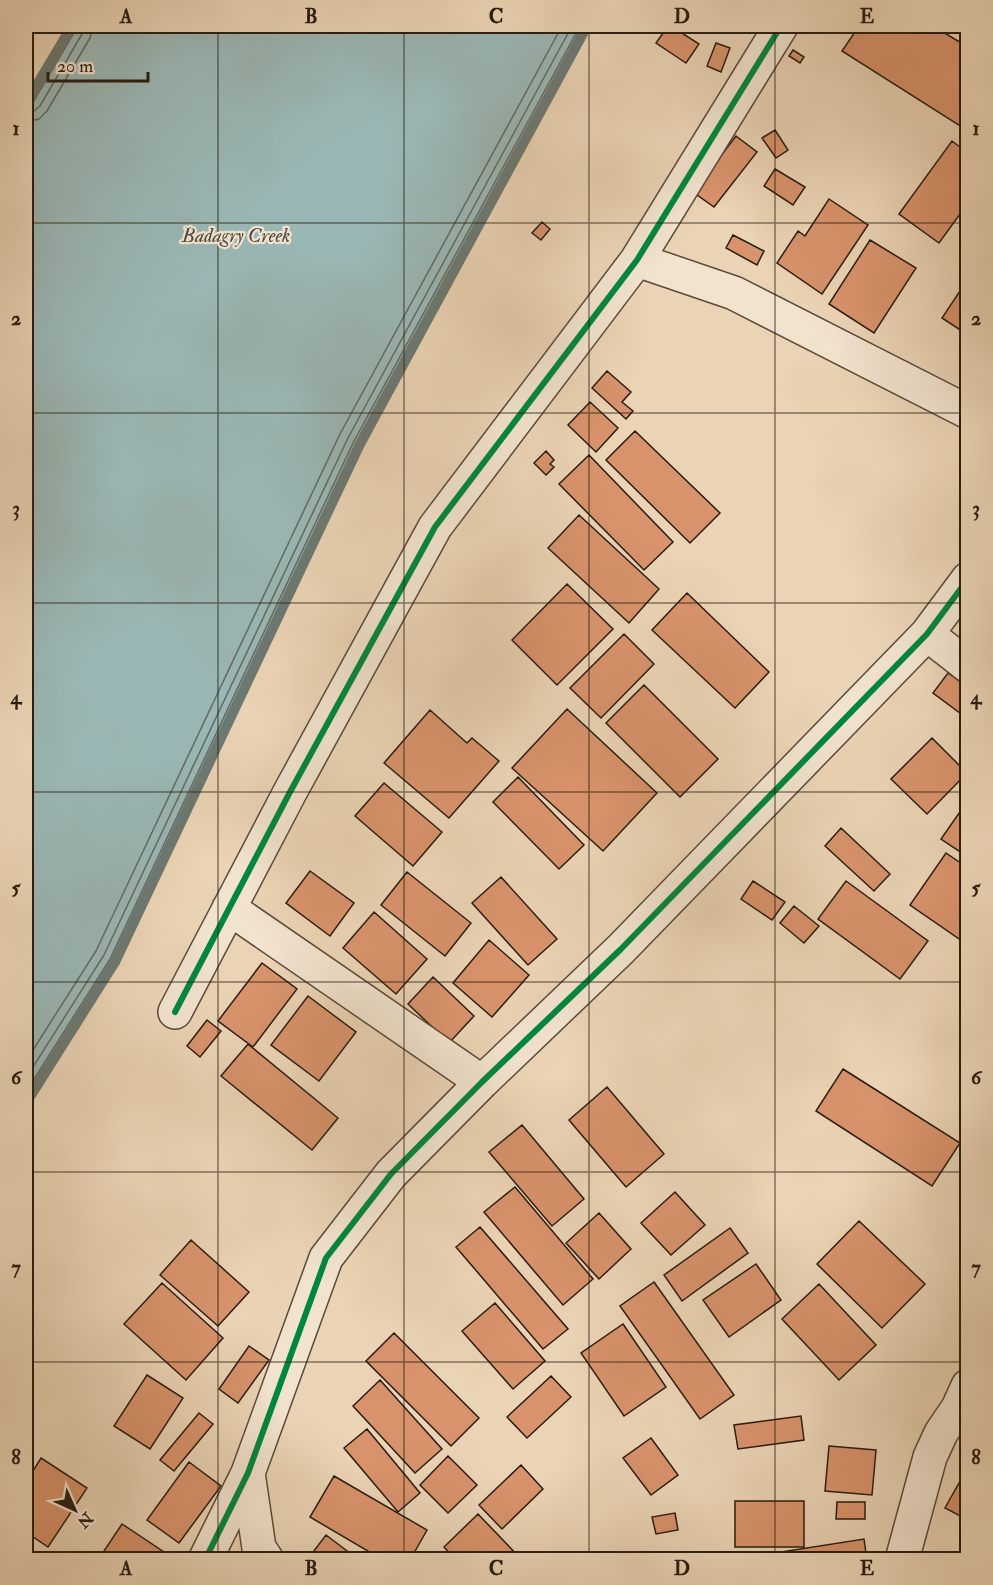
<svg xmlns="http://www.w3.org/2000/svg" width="993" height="1585" viewBox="0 0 993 1585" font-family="'IM FELL Double Pica',serif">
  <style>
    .water { fill: #9ab7b5; stroke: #6c7973; stroke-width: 1.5 }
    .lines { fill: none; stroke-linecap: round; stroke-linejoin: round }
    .shore { stroke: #616a63; stroke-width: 1.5 }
    .stream { stroke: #6c7973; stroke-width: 10 }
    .building { fill: #d9936c; stroke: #281c11; stroke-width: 1.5 }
    .minor-casing { stroke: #594a3a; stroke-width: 36 }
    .minor { stroke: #f2e3cf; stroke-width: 33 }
    .cycleway-casing { stroke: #f2e3cf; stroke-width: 10 }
    .cycleway { stroke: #00873e; stroke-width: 6 }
    .grid { fill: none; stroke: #281c11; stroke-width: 1.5; stroke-opacity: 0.55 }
    .labels { text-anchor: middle; stroke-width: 4.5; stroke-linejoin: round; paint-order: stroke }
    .water-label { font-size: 20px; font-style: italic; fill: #4a4a42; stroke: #f2e3cf }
    .neatline { fill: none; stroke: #281c11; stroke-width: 2 }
    .grid-label { font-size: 20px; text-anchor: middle; font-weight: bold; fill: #281c11 }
  </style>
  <rect width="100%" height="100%" fill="#ebd4b5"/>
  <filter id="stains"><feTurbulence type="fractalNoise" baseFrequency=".00333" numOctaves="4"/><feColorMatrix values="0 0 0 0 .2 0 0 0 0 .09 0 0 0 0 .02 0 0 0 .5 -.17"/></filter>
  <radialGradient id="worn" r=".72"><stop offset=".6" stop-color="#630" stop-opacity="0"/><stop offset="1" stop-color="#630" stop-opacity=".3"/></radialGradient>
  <path class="water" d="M 72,26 L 587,26 L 360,444 L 115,962 L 26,1103 L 26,103 Z"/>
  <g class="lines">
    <path class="shore" d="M 26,105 L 30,105 L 33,102 L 75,31 L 76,26
      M 26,113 L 33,112 L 40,106 L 82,34 L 84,26
      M 26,122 L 39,119 L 47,111 L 90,38 L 93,26
      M 26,1061 L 96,951 L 340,434 L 562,26
      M 26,1078 L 104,955 L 348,438 L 572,26
      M 26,1092 L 110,959 L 354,441 L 580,26"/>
    <path class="stream" d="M 26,103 L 72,26
      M 26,1103 L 115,962 L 360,444 L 587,26"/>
  </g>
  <path class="building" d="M 668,26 L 671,26 L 699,44 L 686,63 L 656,43 Z
    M 859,26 L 933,26 L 968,47 L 968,131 L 842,51 Z
    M 716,43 L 730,48 L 721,72 L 707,66 Z
    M 793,50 L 804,57 L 800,63 L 789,56 Z
    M 775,130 L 788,150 L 776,158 L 762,138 Z
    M 736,136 L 757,152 L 714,207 L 693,192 Z
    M 952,141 L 968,153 L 968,203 L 939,243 L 899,214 Z
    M 775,169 L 805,187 L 793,205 L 764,186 Z
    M 829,199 L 868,225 L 822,294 L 777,263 L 798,231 L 805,236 Z
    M 542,222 L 550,229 L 541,240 L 532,233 Z
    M 733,235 L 764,251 L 757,265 L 726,248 Z
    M 870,240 L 916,268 L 874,333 L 829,304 Z
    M 968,279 L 968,335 L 942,318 Z
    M 607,371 L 631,392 L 622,402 L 633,411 L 626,419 L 592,388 Z
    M 590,402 L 618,428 L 596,452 L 568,425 Z
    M 635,431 L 720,513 L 690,543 L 606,460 Z
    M 546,451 L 554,460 L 550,464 L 554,467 L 546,475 L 534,463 Z
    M 589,455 L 673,542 L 644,570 L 559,484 Z
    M 579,515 L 659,589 L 629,623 L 548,548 Z
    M 567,584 L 613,629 L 557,685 L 512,640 Z
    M 687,593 L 769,672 L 735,708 L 652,630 Z
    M 624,634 L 654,664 L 601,718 L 570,688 Z
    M 948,673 L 968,687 L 968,719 L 933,693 Z
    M 644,685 L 718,759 L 680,797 L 606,723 Z
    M 567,709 L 657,793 L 603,851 L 512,768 Z
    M 430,710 L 467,743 L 472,738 L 499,761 L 449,818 L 384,763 Z
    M 932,738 L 967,773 L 927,814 L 891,779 Z
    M 518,777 L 584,845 L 559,869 L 493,802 Z
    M 384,783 L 442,832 L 413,866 L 355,816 Z
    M 964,806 L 968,809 L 968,857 L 941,839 Z
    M 841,828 L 890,874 L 874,891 L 825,846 Z
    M 946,853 L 968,868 L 968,945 L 910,905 Z
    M 310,871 L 354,903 L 330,936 L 286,903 Z
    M 407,872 L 471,923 L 445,956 L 381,905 Z
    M 501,877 L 557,939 L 528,965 L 472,903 Z
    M 753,881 L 785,902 L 772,920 L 741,899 Z
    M 846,881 L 928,941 L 900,979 L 818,919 Z
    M 794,906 L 819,926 L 804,943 L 780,923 Z
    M 374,912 L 427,959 L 396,994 L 343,948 Z
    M 489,940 L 529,975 L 492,1017 L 453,983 Z
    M 262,963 L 297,989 L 253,1047 L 218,1021 Z
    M 433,977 L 474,1016 L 449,1043 L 408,1004 Z
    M 308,996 L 356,1032 L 319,1081 L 271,1045 Z
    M 207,1020 L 221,1031 L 200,1057 L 187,1046 Z
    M 248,1044 L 338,1118 L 312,1150 L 221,1076 Z
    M 843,1069 L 960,1143 L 932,1186 L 816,1111 Z
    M 607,1087 L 664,1154 L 626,1187 L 569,1120 Z
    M 522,1125 L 584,1199 L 552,1226 L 489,1152 Z
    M 515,1187 L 593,1279 L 563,1305 L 484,1212 Z
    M 675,1192 L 705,1225 L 671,1255 L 641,1223 Z
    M 599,1213 L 631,1249 L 599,1279 L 566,1243 Z
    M 859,1221 L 925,1284 L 882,1328 L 817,1264 Z
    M 480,1227 L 568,1329 L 543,1349 L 456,1247 Z
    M 730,1228 L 748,1253 L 682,1301 L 664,1275 Z
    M 191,1240 L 249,1292 L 218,1326 L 160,1275 Z
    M 756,1264 L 781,1300 L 729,1337 L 703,1300 Z
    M 654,1282 L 734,1395 L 700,1419 L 620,1306 Z
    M 162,1283 L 223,1338 L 186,1380 L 124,1324 Z
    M 819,1284 L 876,1345 L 839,1380 L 782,1319 Z
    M 495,1303 L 545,1361 L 513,1389 L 462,1331 Z
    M 623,1324 L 666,1387 L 624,1416 L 581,1353 Z
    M 394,1333 L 479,1418 L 451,1446 L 366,1361 Z
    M 249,1346 L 269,1360 L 238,1403 L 219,1389 Z
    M 147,1375 L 183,1398 L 150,1449 L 114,1426 Z
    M 551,1376 L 571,1397 L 527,1438 L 507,1417 Z
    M 380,1380 L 442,1449 L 415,1473 L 353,1406 Z
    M 199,1413 L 213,1424 L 174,1471 L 160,1460 Z
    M 801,1416 L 804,1440 L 738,1449 L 734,1425 Z
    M 367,1429 L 420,1493 L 398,1512 L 344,1448 Z
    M 651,1438 L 678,1475 L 651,1495 L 623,1458 Z
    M 829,1446 L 876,1450 L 872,1495 L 825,1491 Z
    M 448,1456 L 477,1485 L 448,1513 L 420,1485 Z
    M 41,1458 L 87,1488 L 48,1547 L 26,1532 L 26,1482 Z
    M 189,1462 L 221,1486 L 179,1543 L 147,1520 Z
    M 521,1465 L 543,1489 L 502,1529 L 479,1505 Z
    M 334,1476 L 427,1530 L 410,1560 L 383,1560 L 310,1517 Z
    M 963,1476 L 968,1478 L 968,1520 L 945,1508 Z
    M 735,1501 L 804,1501 L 804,1547 L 735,1547 Z
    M 837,1502 L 865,1502 L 865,1519 L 836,1519 Z
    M 675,1513 L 678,1530 L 656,1534 L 652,1517 Z
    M 478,1514 L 522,1560 L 456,1560 L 444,1547 Z
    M 122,1524 L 176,1560 L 98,1560 Z
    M 326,1535 L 359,1560 L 307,1560 Z
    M 864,1539 L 867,1560 L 751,1560 L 750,1557 Z
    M 572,1552 L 579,1560 L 563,1560 Z"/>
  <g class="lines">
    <defs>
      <path id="minor" d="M 637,260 L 734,293 L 968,412
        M 927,634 L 968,666
        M 229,908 L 482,1082
        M 175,1012 L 290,792 L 435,527 L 637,260 L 781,26
        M 248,1473 L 259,1548 L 267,1560
        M 205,1560 L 248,1473 L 326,1258 L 391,1174 L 482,1082 L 621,949 L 927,634 L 968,579
        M 902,1560 L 930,1457 L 941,1433 L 958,1408 L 968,1386"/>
    </defs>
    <use href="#minor" class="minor-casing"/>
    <use href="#minor" class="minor"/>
    <defs>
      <path id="cycleway" d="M 175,1012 L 290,792 L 435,527 L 637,260 L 781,26
        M 205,1560 L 248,1473 L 326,1258 L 391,1174 L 482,1082 L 621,949 L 927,634 L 968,579"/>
    </defs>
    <use href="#cycleway" class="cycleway-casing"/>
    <use href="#cycleway" class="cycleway"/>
  </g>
  <path class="grid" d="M 218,26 L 218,1560M 404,26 L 404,1560M 589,26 L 589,1560M 775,26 L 775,1560M 26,223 L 968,223M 26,413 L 968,413M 26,603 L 968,603M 26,792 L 968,792M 26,982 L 968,982M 26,1172 L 968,1172M 26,1362 L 968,1362"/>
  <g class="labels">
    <g class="water-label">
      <text x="236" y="242">Badagry Creek</text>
    </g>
  </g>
  <rect width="993" height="1585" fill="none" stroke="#ebd4b5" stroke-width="66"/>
  <g transform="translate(75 1510) rotate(135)" stroke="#f2e3cf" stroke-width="4.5" paint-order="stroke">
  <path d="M0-4.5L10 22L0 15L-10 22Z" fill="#281c11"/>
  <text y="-9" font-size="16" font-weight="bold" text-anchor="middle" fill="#281c11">N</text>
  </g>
  <path d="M48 72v9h100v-9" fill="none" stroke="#281c11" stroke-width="3"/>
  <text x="57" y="72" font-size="18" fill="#281c11" stroke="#f2e3cf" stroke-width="4.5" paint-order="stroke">20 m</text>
  <rect x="33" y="33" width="927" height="1519" class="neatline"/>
  <g class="grid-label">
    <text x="126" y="23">A</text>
    <text x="311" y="23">B</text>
    <text x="496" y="23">C</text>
    <text x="682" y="23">D</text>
    <text x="867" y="23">E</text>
    <text x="16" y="135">1</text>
    <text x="976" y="135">1</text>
    <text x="16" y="325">2</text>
    <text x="976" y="325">2</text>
    <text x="16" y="515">3</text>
    <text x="976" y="515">3</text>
    <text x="16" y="704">4</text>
    <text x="976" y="704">4</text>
    <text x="16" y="894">5</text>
    <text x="976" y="894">5</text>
    <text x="16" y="1084">6</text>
    <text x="976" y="1084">6</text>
    <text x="16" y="1274">7</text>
    <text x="976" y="1274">7</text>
    <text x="16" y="1464">8</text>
    <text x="976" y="1464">8</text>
    <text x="126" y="1575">A</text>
    <text x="311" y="1575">B</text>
    <text x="496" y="1575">C</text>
    <text x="682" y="1575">D</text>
    <text x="867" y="1575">E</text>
  </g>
  <rect width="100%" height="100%" filter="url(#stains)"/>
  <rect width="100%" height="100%" fill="url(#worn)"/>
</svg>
